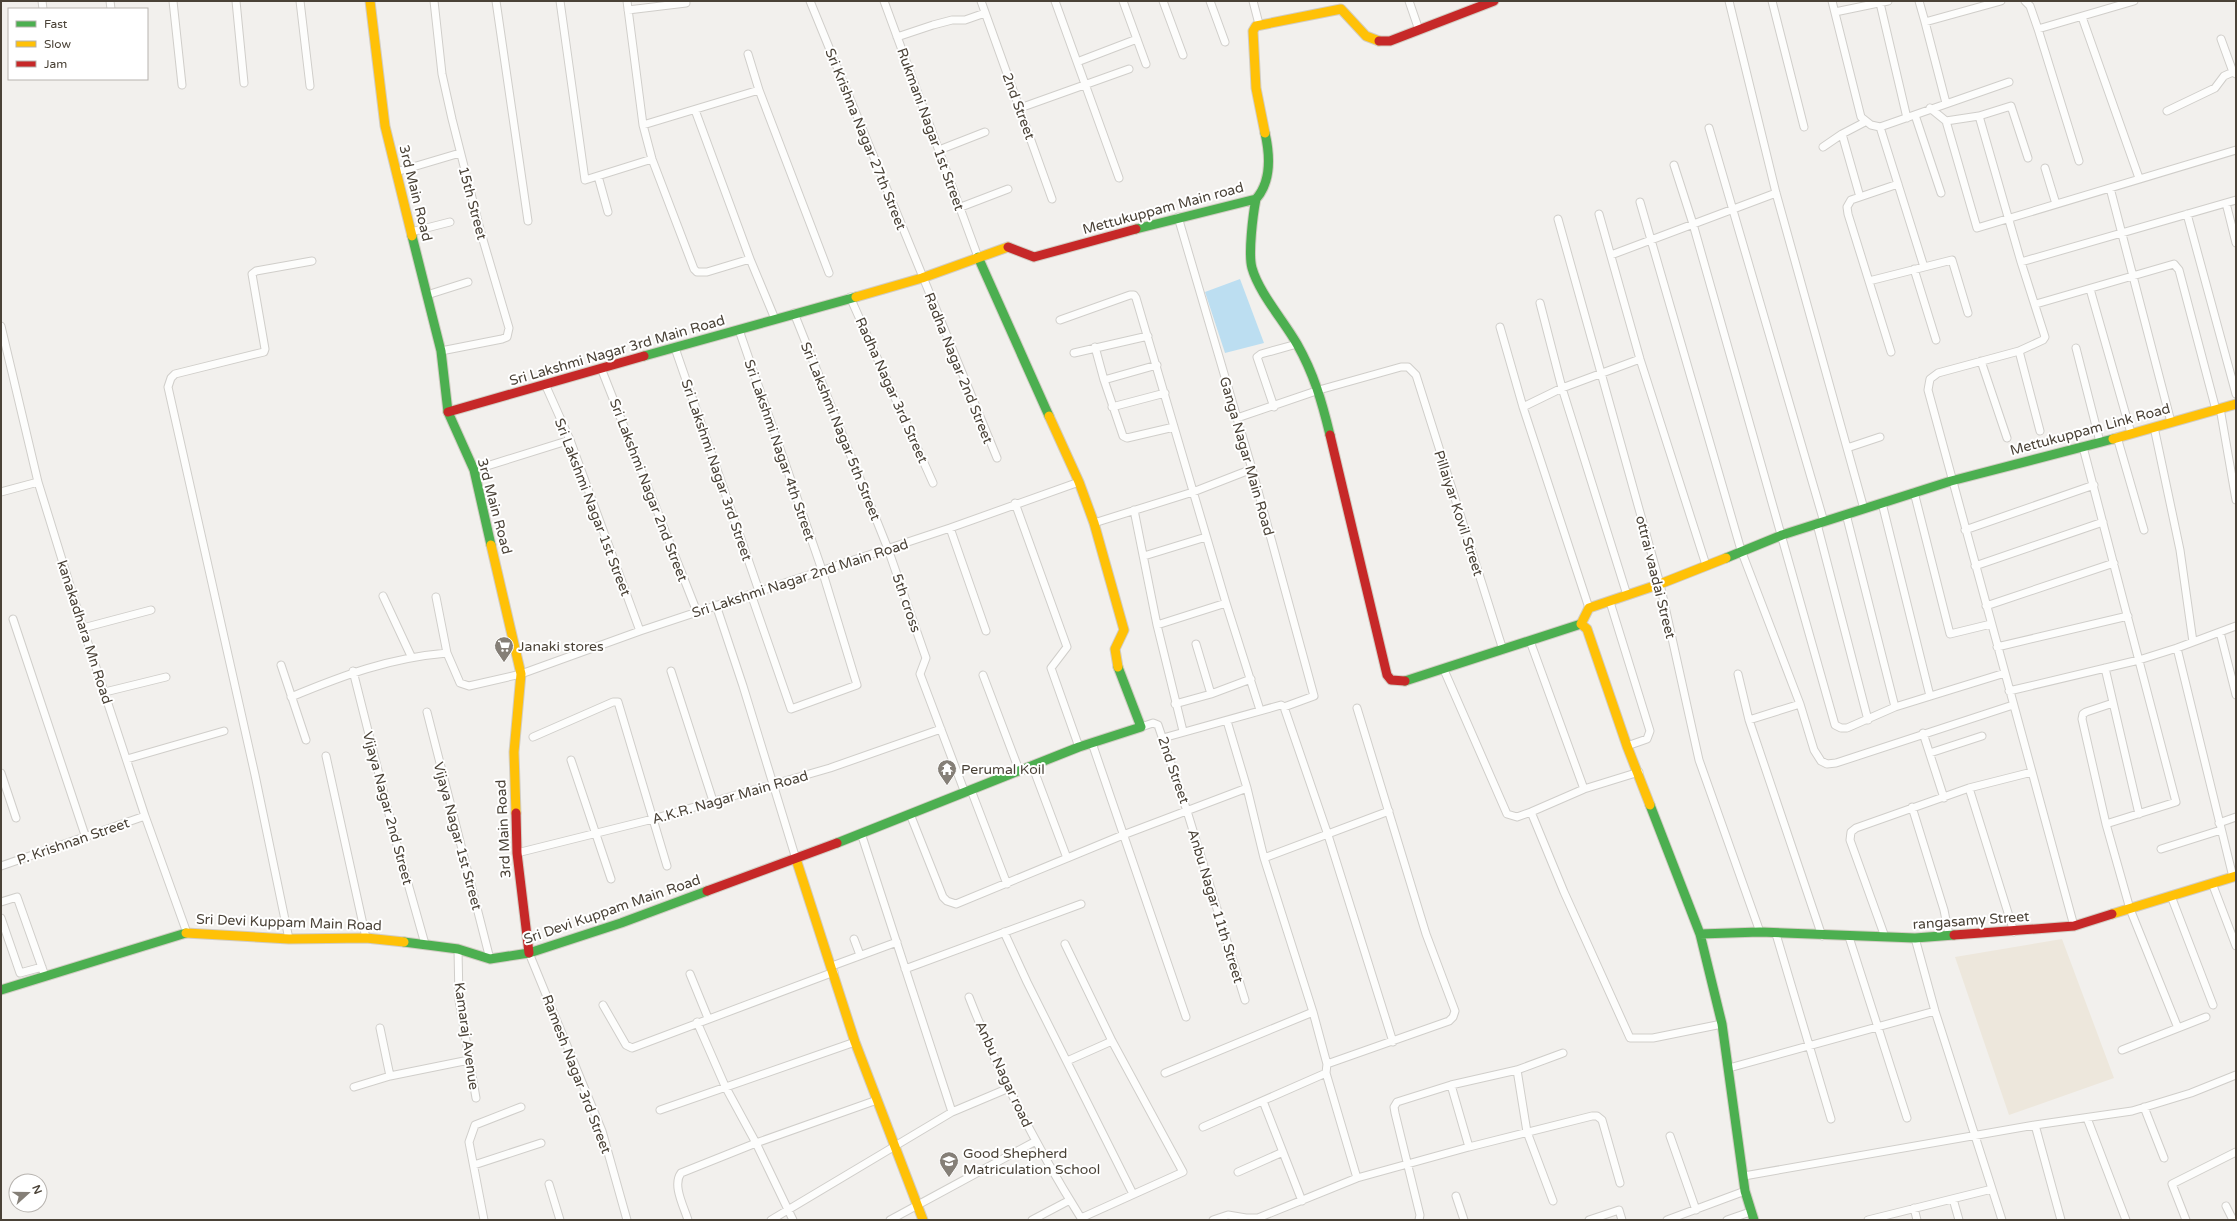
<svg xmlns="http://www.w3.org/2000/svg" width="2237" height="1221" viewBox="0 0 2237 1221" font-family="'Varela Round',sans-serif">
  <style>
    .education { fill: #ede7dc }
    .water { fill: #bcdef1 }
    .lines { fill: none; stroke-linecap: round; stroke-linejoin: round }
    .street-casing { stroke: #d0ceca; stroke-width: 9 }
    .fast-casing { stroke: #d2cdc4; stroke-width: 11 }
    .slow-casing { stroke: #d2cdc4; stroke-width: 11 }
    .jam-casing { stroke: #d2cdc4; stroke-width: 11 }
    .street { stroke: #fdfdfc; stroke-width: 7 }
    .fast { stroke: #4caf50; stroke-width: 9 }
    .slow { stroke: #ffc107; stroke-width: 9 }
    .jam { stroke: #c62828; stroke-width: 9 }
    .labels { text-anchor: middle; stroke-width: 4; stroke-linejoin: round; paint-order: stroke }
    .street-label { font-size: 14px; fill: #4a4237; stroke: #fff }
    .poi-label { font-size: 14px; fill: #4a4237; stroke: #fff; text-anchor: start }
  </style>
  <rect width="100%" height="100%" fill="#f2f0ed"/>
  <path class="education" d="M 2062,939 L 2114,1078 L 2009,1115 L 1955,957 Z"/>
  <path class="water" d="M 1240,279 L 1264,343 L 1225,353 L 1205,292 Z"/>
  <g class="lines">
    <defs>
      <path id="street" d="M 42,1 L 43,9
        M 110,1 L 111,9
        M 173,1 L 182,85
        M 236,1 L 244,83
        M 300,1 L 310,86
        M 434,1 L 442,74 L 452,119 L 481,233 L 509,328 L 507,337 L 502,339 L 441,351
        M 496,1 L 528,221
        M 560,1 L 585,180 L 652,159
        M 627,1 L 643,125 L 652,159 L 694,269 L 697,272 L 707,272 L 750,259 L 775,319
        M 810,1 L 997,458
        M 884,1 L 978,257
        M 981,1 L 1052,199
        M 1055,1 L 1119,178
        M 1123,1 L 1146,64
        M 1163,1 L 1183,55
        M 1210,1 L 1225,42
        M 1253,1 L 1259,24
        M 1409,1 L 1419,30
        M 1729,1 L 1776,193 L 1864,509
        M 1772,1 L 1804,127
        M 1832,1 L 1861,117 L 1871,125 L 1880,127 L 2009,82
        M 1919,1 L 1925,22 L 2001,1
        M 2025,1 L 2030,6 L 2038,29 L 2079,161
        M 1880,3 L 1907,118
        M 628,10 L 686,3
        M 1835,12 L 1888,1
        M 2082,17 L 2139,178
        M 1925,22 L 1946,103
        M 2038,29 L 2134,1
        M 897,37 L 933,25 L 952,20 L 965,20 L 985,13
        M 2221,39 L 2233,72
        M 748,54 L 759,90
        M 1077,62 L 1137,39
        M 1020,108 L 1129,69
        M 1930,108 L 1946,121 L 1977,228 L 2236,150
        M 695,110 L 750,259
        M 2167,111 L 2215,88 L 2224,76 L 2233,72 L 2236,74
        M 1915,115 L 1941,193
        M 1946,121 L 1979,116
        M 643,125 L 759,90 L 829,273
        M 1880,127 L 1924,267
        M 1709,128 L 1824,522
        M 1842,134 L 1860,197
        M 1823,147 L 1842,134 L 1865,122
        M 939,150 L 985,132
        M 2028,158 L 2011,106 L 1979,116 L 2021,262 L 2045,337 L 2043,340 L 2019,351 L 1938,373 L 1930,379 L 1928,390 L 2074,926
        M 1674,165 L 1693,224 L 1835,725 L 1841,728 L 1847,728 L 1895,707 L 2005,673
        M 2045,168 L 2056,204
        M 396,172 L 460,153
        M 598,176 L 608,212
        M 2110,188 L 2171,422
        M 1640,202 L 1741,550 L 1800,704 L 1814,750 L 1821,761 L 1827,764 L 1836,763 L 2013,705
        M 2226,203 L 2236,243
        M 961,207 L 1008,189
        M 1599,214 L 1640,359 L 1706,565
        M 2187,214 L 2236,394
        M 1558,219 L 1660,584 L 1699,760 L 1760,932
        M 411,232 L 450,222
        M 1611,255 L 1776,193
        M 2021,262 L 2236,200
        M 1914,269 L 1936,340
        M 1869,281 L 1952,260 L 1968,313
        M 2090,289 L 2131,433
        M 427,295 L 468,282
        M 850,297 L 933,483
        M 1540,303 L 1562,388 L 1627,595
        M 2036,304 L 2174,264 L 2179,270 L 2216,410
        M 794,313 L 888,549 L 926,658 L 920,674 L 965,793
        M 1060,320 L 1130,295 L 1134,295 L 1136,298 L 1226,603 L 1260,710
        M 1,326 L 38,482 L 84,631 L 145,816 L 187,933
        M 1500,327 L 1523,407 L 1589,608
        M 739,330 L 822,570 L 857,685 L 791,709 L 751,594
        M 1095,347 L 1104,380
        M 675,348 L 759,591
        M 2076,348 L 2100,442
        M 2019,351 L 2040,431
        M 1891,352 L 1848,214 L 1847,207 L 1851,200 L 1898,184
        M 1074,353 L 1148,336
        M 1981,361 L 2007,438
        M 1157,365 L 1104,380 L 1123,436 L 1127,438 L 1174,427
        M 601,368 L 697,612
        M 545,384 L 570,440 L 640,631
        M 1112,407 L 1165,393
        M 1274,407 L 1257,357 L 1261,354 L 1297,344
        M 1523,407 L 1562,388 L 1640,359
        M 2220,408 L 2236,500
        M 1237,418 L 1319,390 L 1401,367 L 1408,367 L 1416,375 L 1503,650
        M 2154,427 L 2180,550 L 2193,642
        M 2117,437 L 2144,530
        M 2083,447 L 2176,802 L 2106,824
        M 1847,448 L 1880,437
        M 474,470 L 570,440
        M 1,492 L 38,482
        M 1914,492 L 1950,634 L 1991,624
        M 1015,503 L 1067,647 L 1051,668 L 1079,747
        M 1882,503 L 1930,696
        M 1134,510 L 1157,625 L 1183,731
        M 1846,514 L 1895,707
        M 1094,523 L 1193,492 L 1252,469
        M 1817,524 L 1868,720
        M 950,528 L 986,631
        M 1965,530 L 2094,485
        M 1144,556 L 1206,537
        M 1975,566 L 2103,522
        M 383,596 L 411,656
        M 436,597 L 447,653 L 460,683 L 469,686 L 521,674 L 640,631 L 950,528 L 1079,482
        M 1610,602 L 1650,731 L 1647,739 L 1627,746
        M 716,605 L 743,686 L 796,859
        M 1986,606 L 2114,563
        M 13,619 L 86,838
        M 1157,625 L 1226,603
        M 83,628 L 151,610
        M 2220,632 L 2236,695
        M 1530,641 L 1584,789
        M 1196,644 L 1211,694
        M 1997,647 L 2128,616
        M 2177,648 L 2233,877
        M 281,665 L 306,740
        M 2105,668 L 2139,814
        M 1444,670 L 1507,814 L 1517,817 L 1531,812 L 1584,789 L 1639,772
        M 353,671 L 394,834 L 425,944
        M 671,671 L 713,801
        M 1738,674 L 1749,720 L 1822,936
        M 983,675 L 1019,770
        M 2009,691 L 2139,660 L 2177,648 L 2236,626
        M 105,692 L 166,677
        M 291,697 C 344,675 389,658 447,653
        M 2113,703 L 2086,712 L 2083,714 L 2082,719 L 2106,824 L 2130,909 L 2178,1028
        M 1175,704 L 1211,694 L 1251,679
        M 1284,707 L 1328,835 L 1393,1042
        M 427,712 L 490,959
        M 1749,720 L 1800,704
        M 1141,727 L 1153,723 L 1158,725 L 1187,811 L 1245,1000
        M 1923,733 L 1944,798
        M 533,737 L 613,702 L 618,702 L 667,866
        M 1163,738 L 1281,705 L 1284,707 L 1314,696 L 1252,469 L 1178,217
        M 1092,743 L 1186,1017
        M 1930,753 L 1982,736
        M 326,756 L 366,938
        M 127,759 L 224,731
        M 571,760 L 611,879
        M 1032,765 L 1067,858
        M 1,773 L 16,818
        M 1969,788 L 2014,932
        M 971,790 L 1007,884
        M 1912,807 L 1944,910 L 1949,935
        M 1531,812 L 1564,892 L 1630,1038 L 1653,1038 L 1722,1024
        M 910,814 L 943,897 L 947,901 L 956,904 L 1123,835 L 1247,788
        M 2219,823 L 2236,817
        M 861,833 L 952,1112
        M 2161,849 L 2221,830
        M 517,853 L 653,819 L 830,768 L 941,729
        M 1264,858 L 1389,811
        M 1,866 L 145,816
        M 2212,883 L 2236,946
        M 2171,896 L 2213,1005
        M 1,902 L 17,897 L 45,976
        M 1,918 L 20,973 L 42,967
        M 1004,932 L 1027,982 L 1133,1194
        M 1776,934 L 1831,1119
        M 1849,937 L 1907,1118
        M 1885,937 L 1850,840 L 1851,832 L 1856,828 L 1969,788 L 2032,772
        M 1915,938 L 1935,1011 L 2002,1220
        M 289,939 L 255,775 L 168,387 L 171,378 L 175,374 L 264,352 L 265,349 L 252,274 L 256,271 L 312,261
        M 854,939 L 860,955
        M 458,949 L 459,1000 L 476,1098
        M 529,953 L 602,1131 L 627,1220
        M 832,966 L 897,942
        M 905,969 L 1081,904
        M 690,974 L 708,1018
        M 969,997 C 999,1074 1037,1148 1081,1218 L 1183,1172 L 1112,1041 L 1065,944
        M 603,1005 L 626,1045 L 632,1048 L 834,972
        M 697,1022 L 725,1086 L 756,1143 L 793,1220
        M 380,1028 L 390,1076
        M 2122,1050 L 2206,1017
        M 1067,1061 L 1112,1041
        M 1327,1064 L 1449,1021 L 1453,1017 L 1455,1011 L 1426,934 L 1357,708
        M 1729,1068 L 1935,1011
        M 1517,1070 L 1527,1132 L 1553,1201
        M 1165,1073 L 1313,1012
        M 1326,1073 L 1357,1178
        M 1451,1085 L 1469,1147
        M 354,1087 L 390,1076 L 469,1060
        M 1263,1101 L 1302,1201
        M 2144,1107 L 2164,1158
        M 660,1110 L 855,1042
        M 2087,1118 L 2126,1220
        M 2035,1125 L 2061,1220
        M 1203,1127 L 1326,1073 L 1327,1064 L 1313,1012 L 1264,858 L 1247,788 L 1227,721
        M 1670,1136 L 1696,1210
        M 474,1165 L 541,1143
        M 1238,1172 L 1283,1152
        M 1744,1176 L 2035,1125 L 2132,1111 L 2191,1093 L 2236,1075
        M 549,1184 L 560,1220
        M 1456,1196 L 1464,1220
        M 1953,1199 L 1959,1220
        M 2226,1206 L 2233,1220
        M 1914,1208 L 1917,1220
        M 484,1220 L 469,1142 L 475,1125 L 521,1107
        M 688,1220 C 684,1207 672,1185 681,1173 L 756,1143 L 877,1100
        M 771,1220 L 952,1112 L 1009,1088
        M 890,1220 L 1036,1141
        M 1032,1220 L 1070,1200
        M 1213,1220 L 1228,1215 L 1246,1218 L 1258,1218 L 1357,1178 L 1469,1147 L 1592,1116 L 1597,1116 L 1602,1120 L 1620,1183
        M 1419,1220 L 1420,1215 L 1395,1113 L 1394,1107 L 1397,1102 L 1451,1085 L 1517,1070 L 1563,1053
        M 1589,1220 L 1619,1210 L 1622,1220
        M 1667,1220 L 1745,1191
        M 1727,1220 L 1750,1212
        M 1868,1220 L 1992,1189
        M 2186,1220 L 2172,1184 L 2236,1152"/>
      <path id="fast" d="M 1256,199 C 1253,214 1248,254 1252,268 C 1259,293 1284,321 1297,344 C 1314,374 1322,402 1330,435
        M 1136,229 L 1256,199 C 1271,182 1270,155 1265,133
        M 412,236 L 441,351 L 448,412 L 474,470 L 491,545
        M 978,257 L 1049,416
        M 644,356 L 856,297
        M 1726,558 L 1782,535 L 1951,481 L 2113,439
        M 1405,681 L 1581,624
        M 1650,805 L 1700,934 L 1722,1024 L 1745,1191 L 1754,1220
        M 837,843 L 1079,747 L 1141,727 L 1118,667
        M 1700,934 L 1760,932 L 1915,938 L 1954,935
        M 404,942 L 458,949 L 490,959 L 529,953 L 621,923 L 707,891
        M 1,990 L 186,933"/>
      <path id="slow" d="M 370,1 L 385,126 L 412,236
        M 1265,133 L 1256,88 L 1253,31 L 1256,26 L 1341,9 L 1366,36 L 1379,41
        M 856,297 L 922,278 L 1008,247
        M 1049,416 L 1079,482 L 1094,523 L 1124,630 L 1115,649 L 1118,667
        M 2113,439 L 2236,404
        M 491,545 L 521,674 L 514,752 L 516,813
        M 1581,624 L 1589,608 L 1660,584 L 1726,558
        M 1581,624 L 1587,629 L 1627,746 L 1650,805
        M 796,859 L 855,1042 L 923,1220
        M 2112,914 L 2236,876
        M 186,933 L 289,939 L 366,938 L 404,942"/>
      <path id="jam" d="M 1379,41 L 1390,41 L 1494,1
        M 1008,247 L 1034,257 L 1136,229
        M 448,412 L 644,356
        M 1330,435 L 1387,675 L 1391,680 L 1405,681
        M 516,813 L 517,853 L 529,953
        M 707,891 L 837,843
        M 1954,935 L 2074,926 L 2112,914"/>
    </defs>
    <use href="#street" class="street-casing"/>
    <use href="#fast" class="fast-casing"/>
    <use href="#slow" class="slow-casing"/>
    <use href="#jam" class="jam-casing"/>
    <use href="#street" class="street"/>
    <use href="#fast" class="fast"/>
    <use href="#slow" class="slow"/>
    <use href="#jam" class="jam"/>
  </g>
  <defs>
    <symbol id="supermarket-pin" viewBox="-11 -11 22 30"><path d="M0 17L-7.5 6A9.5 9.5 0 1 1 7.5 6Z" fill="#857f77" stroke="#fff"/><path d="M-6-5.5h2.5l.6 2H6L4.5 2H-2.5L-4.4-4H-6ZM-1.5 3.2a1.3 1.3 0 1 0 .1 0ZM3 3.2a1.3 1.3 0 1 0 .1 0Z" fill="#fff"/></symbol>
    <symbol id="temple-pin" viewBox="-11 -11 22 30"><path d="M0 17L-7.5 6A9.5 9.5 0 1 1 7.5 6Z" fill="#857f77" stroke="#fff"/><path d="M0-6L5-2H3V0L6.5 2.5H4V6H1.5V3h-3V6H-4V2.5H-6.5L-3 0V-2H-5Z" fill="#fff"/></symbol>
    <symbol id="school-pin" viewBox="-11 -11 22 30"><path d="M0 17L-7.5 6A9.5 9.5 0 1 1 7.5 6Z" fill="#857f77" stroke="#fff"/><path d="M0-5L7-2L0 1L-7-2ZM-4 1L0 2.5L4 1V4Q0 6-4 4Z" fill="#fff"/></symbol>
  </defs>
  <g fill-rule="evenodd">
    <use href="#supermarket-pin" x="493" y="635" width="22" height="30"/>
    <use href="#temple-pin" x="936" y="758" width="22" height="30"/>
    <use href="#school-pin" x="938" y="1150" width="22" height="30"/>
  </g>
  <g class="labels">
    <g class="street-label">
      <text transform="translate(1019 106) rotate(70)" y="5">2nd Street</text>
      <text transform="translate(931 129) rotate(70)" y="5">Rukmani Nagar 1st Street</text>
      <text transform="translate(866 139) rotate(68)" y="5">Sri Krishna Nagar 27th Street</text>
      <text transform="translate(416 193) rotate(76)" y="5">3rd Main Road</text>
      <text transform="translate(473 203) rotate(75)" y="5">15th Street</text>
      <text transform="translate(1163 208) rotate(-15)" y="5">Mettukuppam Main road</text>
      <text transform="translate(617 350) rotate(-16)" y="5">Sri Lakshmi Nagar 3rd Main Road</text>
      <text transform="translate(959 368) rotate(68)" y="5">Radha Nagar 2nd Street</text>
      <text transform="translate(892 390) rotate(66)" y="5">Radha Nagar 3rd Street</text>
      <text transform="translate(2090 429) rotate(-15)" y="5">Mettukuppam Link Road</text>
      <text transform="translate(841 431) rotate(68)" y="5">Sri Lakshmi Nagar 5th Street</text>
      <text transform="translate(780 450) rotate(71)" y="5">Sri Lakshmi Nagar 4th Street</text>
      <text transform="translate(1247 456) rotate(74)" y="5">Ganga Nagar Main Road</text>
      <text transform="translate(717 470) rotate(71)" y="5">Sri Lakshmi Nagar 3rd Street</text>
      <text transform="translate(649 490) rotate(69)" y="5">Sri Lakshmi Nagar 2nd Street</text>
      <text transform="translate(495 506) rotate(75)" y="5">3rd Main Road</text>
      <text transform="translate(593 507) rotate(69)" y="5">Sri Lakshmi Nagar 1st Street</text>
      <text transform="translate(1459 513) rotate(72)" y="5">Pillaiyar Kovil Street</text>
      <text transform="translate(1656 577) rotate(76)" y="5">ottrai vaadai Street</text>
      <text transform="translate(800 578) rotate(-18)" y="5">Sri Lakshmi Nagar 2nd Main Road</text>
      <text transform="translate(907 603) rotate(71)" y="5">5th cross</text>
      <text transform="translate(85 632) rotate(72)" y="5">kanakadhara Mn Road</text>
      <text transform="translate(1174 770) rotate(71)" y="5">2nd Street</text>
      <text transform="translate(730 797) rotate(-16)" y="5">A.K.R. Nagar Main Road</text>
      <text transform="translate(388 808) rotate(75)" y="5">Vijaya Nagar 2nd Street</text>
      <text transform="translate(503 829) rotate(-93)" y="5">3rd Main Road</text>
      <text transform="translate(458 836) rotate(75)" y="5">Vijaya Nagar 1st Street</text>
      <text transform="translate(73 841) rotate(-19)" y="5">P. Krishnan Street</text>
      <text transform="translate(1216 906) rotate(73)" y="5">Anbu Nagar 11th Street</text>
      <text transform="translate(612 909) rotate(-19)" y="5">Sri Devi Kuppam Main Road</text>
      <text transform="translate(1971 920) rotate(-4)" y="5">rangasamy Street</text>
      <text transform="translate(289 922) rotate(2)" y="5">Sri Devi Kuppam Main Road</text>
      <text transform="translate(467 1036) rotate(82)" y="5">Kamaraj Avenue</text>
      <text transform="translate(577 1074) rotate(69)" y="5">Ramesh Nagar 3rd Street</text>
      <text transform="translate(1004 1074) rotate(65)" y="5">Anbu Nagar road</text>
    </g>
    <g class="poi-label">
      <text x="518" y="651">Janaki stores</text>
      <text x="961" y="774">Perumal Koil</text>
      <text x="963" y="1158">Good Shepherd<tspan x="963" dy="16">Matriculation School</tspan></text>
    </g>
  </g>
  <rect width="2237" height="1221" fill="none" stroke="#4a4237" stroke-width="4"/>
  <rect x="8" y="8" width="140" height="72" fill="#ffffff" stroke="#b7b3af"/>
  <rect x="16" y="21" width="20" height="6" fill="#4caf50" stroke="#b7b3af"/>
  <text x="44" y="28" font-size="12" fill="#4a4237">Fast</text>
  <rect x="16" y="41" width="20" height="6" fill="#ffc107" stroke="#b7b3af"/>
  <text x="44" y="48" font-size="12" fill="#4a4237">Slow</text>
  <rect x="16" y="61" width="20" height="6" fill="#c62828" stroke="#b7b3af"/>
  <text x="44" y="68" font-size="12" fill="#4a4237">Jam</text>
  <g transform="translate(28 1193) rotate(69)"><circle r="19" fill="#ffffff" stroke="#b7b3af"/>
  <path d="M0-3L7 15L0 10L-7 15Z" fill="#857f77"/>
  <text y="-6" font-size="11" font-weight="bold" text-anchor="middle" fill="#4a4237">N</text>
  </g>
</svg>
